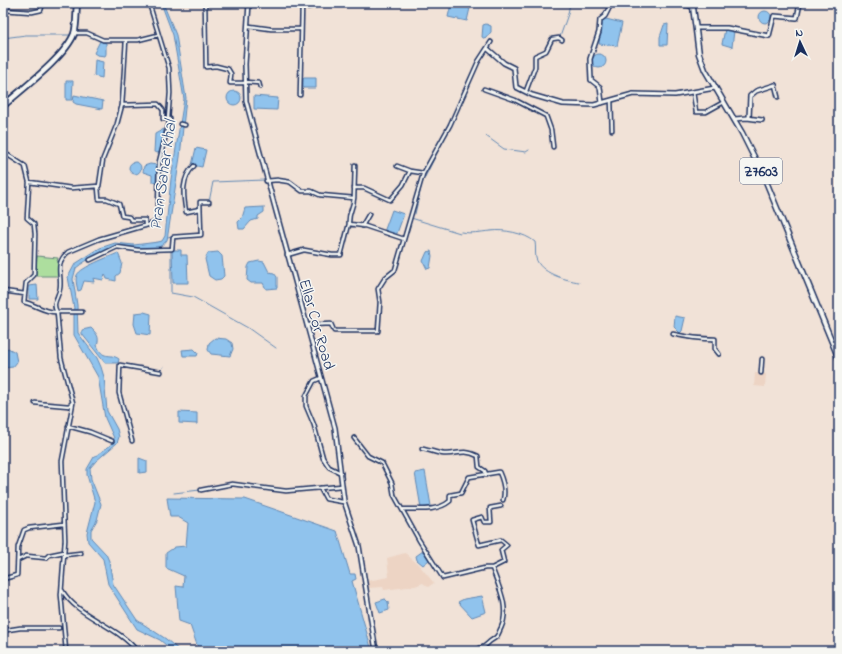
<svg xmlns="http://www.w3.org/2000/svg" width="842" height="654" viewBox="0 0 842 654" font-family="'Indie Flower',sans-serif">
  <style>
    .built { fill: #edd4c4 }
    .green { fill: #adde9e; stroke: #64867e }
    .water { fill: #90c3ed; stroke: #6188b4 }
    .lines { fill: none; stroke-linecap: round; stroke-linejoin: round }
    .stream { stroke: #6188b4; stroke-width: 1 }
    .tertiary-casing { stroke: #1b2f5e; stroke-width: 5.5 }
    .secondary-casing { stroke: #1b2f5e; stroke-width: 6 }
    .primary-casing { stroke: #1b2f5e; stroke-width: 7 }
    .trunk-casing { stroke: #1b2f5e; stroke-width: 8 }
    .tertiary { stroke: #f6f6f2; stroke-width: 2.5 }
    .secondary { stroke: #f6f6f2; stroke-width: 3 }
    .primary { stroke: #f6f6f2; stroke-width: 4 }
    .trunk { stroke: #f6f6f2; stroke-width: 4.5 }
    .labels { text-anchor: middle; stroke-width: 3; stroke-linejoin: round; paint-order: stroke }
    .shield { fill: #f6f6f2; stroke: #5d6b8a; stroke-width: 1 }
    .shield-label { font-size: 15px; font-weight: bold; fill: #1b2f5e }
    .street-label { font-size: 16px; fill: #1b2f5e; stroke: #f6f6f2 }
    .water-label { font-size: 17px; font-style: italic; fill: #385482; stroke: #f6f6f2 }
  </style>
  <rect width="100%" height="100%" fill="#f1e2d7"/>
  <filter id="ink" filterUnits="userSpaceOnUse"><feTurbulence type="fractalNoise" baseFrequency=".025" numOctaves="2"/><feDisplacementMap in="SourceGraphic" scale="8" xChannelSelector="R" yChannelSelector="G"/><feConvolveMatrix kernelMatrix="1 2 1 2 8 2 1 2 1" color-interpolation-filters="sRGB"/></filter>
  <g filter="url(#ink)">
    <path class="built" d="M 755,373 L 766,374 L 765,387 L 754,386 Z
      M 405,553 L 419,565 L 434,583 L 428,587 L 423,583 L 415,586 L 384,590 L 383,587 L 368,588 L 367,581 L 389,577 L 387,558 Z"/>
    <path class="green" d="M 37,256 L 58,258 L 57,261 L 60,263 L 58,276 L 35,276 Z"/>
    <path class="water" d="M 161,3 L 163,3 L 176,35 L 186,98 L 180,157 L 167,240 C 156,256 135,245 120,247 C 106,249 87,259 76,268 L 73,279 L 77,305 L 78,333 L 97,358 L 101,367 L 104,377 L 107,411 L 117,429 L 119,437 L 117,443 L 96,461 L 90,468 L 91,479 L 101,504 L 97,520 L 91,530 L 91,538 L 106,554 L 109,561 L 113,584 L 137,620 L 166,639 L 180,651 L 173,651 L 160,640 L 137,629 L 108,584 L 103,559 L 88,542 L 87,533 L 95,502 L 87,475 L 87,469 L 94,457 L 111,445 L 114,438 L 105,418 L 98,377 L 74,335 L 74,308 L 68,277 L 75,264 L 100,248 L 115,243 L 134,245 L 158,242 L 162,241 L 165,236 L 171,179 L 184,99 L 173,35 Z
      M 451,4 L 470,8 L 467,21 L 448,17 Z
      M759 17a6 6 0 1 1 12 0a6 6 0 1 1-12 0Z
      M 606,19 L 622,23 L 617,46 L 599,44 L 601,21 Z
      M 486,24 L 491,26 L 491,32 L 485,39 L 482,37 L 483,25 Z
      M 668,24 L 667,45 L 660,45 L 660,37 L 664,25 Z
      M 725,29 L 734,31 L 732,47 L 722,44 Z
      M 100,41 L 106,43 L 106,54 L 105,56 L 97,55 L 94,53 Z
      M592 61a7 7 0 1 1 14 0a7 7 0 1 1-14 0Z
      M 95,60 L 103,62 L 102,78 L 94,76 Z
      M 303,78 L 316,78 L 316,88 L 303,88 Z
      M 66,81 L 73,81 L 72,100 L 66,100 Z
      M227 98a7 7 0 1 1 14 0a7 7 0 1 1-14 0Z
      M 74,95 L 103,101 L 102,109 L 76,104 L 73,102 Z
      M 254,96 L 278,98 L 277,110 L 254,109 Z
      M 164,129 L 161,151 L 158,153 L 154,152 L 155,134 Z
      M 196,148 L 206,150 L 202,167 L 192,165 Z
      M129 168a6 6 0 1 1 12 0a6 6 0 1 1-12 0Z
      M 150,164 L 157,165 L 156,182 L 152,182 L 152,175 L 143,172 L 144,166 Z
      M 264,207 L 264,212 L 258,216 L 258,219 L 251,221 L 244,229 L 239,229 L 238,222 L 242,218 L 245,208 Z
      M 392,210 L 404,214 L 396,236 L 384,232 Z
      M 172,250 L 181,250 L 181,255 L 187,255 L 188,283 L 173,283 Z
      M 431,251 L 432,256 L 430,268 L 427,269 L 423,261 L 427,252 Z
      M 218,252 L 222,256 L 224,276 L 221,279 L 215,280 L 209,276 L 205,259 L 208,253 Z
      M 118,253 L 122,263 L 120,273 L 116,276 L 116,281 L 107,279 L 105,274 L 103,280 L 93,278 L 94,282 L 84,281 L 81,290 L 78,291 C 77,286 75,280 77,275 C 81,267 109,257 118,253 Z
      M 259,261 L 264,262 L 269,272 L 274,273 L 277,277 L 277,288 L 266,289 L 263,283 L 251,283 L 247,280 L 248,267 L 250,263 Z
      M 37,285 L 38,299 L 29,299 L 29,286 Z
      M 144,312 L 151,314 L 150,335 L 137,333 L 134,324 L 135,313 Z
      M 675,316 L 685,318 L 682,331 L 680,333 L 674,327 Z
      M 91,328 C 97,334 100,337 97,345 C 103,361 109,352 119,359 L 118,363 L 105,363 L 82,334 L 82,330 Z
      M 215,338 L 226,339 L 232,343 L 233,349 L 230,356 L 211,354 L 208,350 L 209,343 Z
      M 8,348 L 15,352 L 17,362 L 13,367 L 4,368 L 3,351 Z
      M 194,349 L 198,353 L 197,356 L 183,356 L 182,350 Z
      M 179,412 L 197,413 L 197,424 L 179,423 Z
      M 139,458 L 147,461 L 147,472 L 139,473 Z
      M 425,471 L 431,506 L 421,508 L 415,473 Z
      M 167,498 L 245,499 L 337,531 L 350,574 L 355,574 L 356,579 L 352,581 L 372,651 L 202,651 L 197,645 L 190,625 L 179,621 L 176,586 L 183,587 L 184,576 L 166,568 L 166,553 L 175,547 L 186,546 L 188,523 L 178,517 L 170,517 Z
      M 423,551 L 429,560 L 423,565 L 417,560 L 416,556 Z
      M 482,596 L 486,612 L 472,617 L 458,602 L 464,599 Z
      M 385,599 L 388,602 L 389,610 L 380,613 L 376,602 Z"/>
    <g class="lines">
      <path class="stream" d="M 560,37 L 568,14 L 570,3
        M 3,38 L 26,35 L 71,35
        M 250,122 L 254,136
        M 486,136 L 504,149 L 526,152 L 529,150
        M 295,187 L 300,191
        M 102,198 L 111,199
        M 209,202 L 213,182 L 265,180
        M 415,214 L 422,183 L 445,137
        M 411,218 L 460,233
        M 461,232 C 471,234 480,232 490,231 C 503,229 525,233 535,242 C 536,247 535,253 536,258 C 540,273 565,280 579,282
        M 168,237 L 171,236 L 171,241
        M 171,251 L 171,293 L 193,297 L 248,328 L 276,348
        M 161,371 L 164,366
        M 62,452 L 64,442
        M 174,493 L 200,490"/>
      <defs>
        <path id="tertiary" d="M 149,3 L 169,68 L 170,93 L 168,119
          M 205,3 L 206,67 L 216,66 L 228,69 L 231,74 L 230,83 L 244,83
          M 277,3 L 308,7 L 328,3
          M 3,10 L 32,12 L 41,10 L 43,3
          M 249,26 L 271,29 L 301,29
          M 74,33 L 87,33 L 103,40 L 138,40 L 158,35
          M 245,82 L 259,83 L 260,87
          M 775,85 L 778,97
          M 484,89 L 515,100 L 546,116 L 551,130 L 553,147
          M 526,91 L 535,67 L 535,56 L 546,51 L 552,39 L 559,38 L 562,40
          M 693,92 L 696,112 L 706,112 L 724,102
          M 300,95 L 302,6
          M 611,101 L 612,130
          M 180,124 L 185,125
          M 3,152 L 25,166 L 29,182 L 71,188 L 99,186 L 103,159 L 117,124 L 122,105 L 126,40
          M 194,166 C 181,178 183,195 186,212 L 200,209
          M 410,171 L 423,173
          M 266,181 L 277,180 L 290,182 L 302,191 L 311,191 L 320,195 L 354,198 L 355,165
          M 29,182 L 27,218 L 34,224 L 35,234 L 34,275 L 26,283 L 24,302 C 36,305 46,313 57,312 L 61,358 L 73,403 L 62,461 L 65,540 L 61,595 L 66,651
          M 98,187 L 99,199 L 107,199 L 119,204 L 122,216 L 129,217 L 131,220 L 145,220 L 145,226
          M 354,188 L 364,188 L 390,200 L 403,185 L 410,171 L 397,166
          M 354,198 C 353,210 348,212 349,224 L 365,226 L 404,239
          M 362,226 L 369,214
          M 287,255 L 304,250 L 332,255 L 341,255 L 349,224
          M 90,260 L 117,247 L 138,250 L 172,249 L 173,237 L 201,235 L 200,202 L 209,202
          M 3,291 L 25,294
          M 82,312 L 57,312 C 51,303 59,297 60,288 C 62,274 54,264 68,252 L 99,239 L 151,224 L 156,221 L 158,213 L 159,162 L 170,119 L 163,119 L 163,110 L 158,104 L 122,105
          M 307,325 L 331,324 L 334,331 L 378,331 L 380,302 L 378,289 L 385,278 L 395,270 L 423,174 L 450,125 L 478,62 L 491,42
          M 673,334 C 686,337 701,339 715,339 L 715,349 L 719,354
          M 761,373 L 762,359
          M 321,378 L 314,381 L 306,396 L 306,406 L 314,425 L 323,458 L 329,467 L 341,473
          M 35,403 L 69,406 L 72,403
          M 68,426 L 90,432 L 112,441
          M 354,438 L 368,456 L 382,463 L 392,483 L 394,495 L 419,540 L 443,578 L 485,568 L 492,568 C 499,587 510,608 501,628 C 498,634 498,637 492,640 C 487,643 485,648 479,648 L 478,651
          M 132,441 L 119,393 L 120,365 L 161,372
          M 422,449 C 429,450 437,453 444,454 C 458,455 462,448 478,456 L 479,467 L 485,471 L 486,475
          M 320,488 L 326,499 L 343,502
          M 201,490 L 232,484 L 286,491 L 342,486
          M 402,509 C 418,509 437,512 450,501 L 450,495 L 461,493 L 469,477 L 499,472 C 503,481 506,490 503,500
          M 64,555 L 81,553
          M 18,560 L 26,556 L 46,558 L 49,555 L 64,552
          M 492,568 L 504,562 L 501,550 L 507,545 L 501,540 L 479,545 L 472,520 L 482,517 L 484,522 L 491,522 L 490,508 L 501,506
          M 3,579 L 17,575 L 18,547 L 24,530 L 29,528 L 64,524
          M 62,590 C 77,617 117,625 137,651
          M 3,625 L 7,630 L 20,628 L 59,628"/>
        <path id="secondary" d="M 249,3 L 245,64 L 246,101 L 335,428 L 344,501 L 359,546 L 376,651
          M 696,28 L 727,28 L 769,36 L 774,16 L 797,18 L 800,3
          M 488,49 L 504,63 L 514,68 L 516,87 L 532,95 L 563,104 L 594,105 L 633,94 L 675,95 L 715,88
          M 602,103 L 600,87 L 591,80 L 590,59 L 599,32 L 600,20 L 605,16 L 610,6
          M 749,118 L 750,96 L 756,91 L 775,85
          M 734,119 L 747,118 L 762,120"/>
        <path id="primary" d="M 669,3 L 689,5 L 693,7 L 699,54 L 705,70 L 742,133 L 765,179 L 839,359"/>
        <path id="trunk" d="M 3,106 C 22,89 65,57 74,34 C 77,25 76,12 77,3"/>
      </defs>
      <use href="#tertiary" class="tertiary-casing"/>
      <use href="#secondary" class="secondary-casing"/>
      <use href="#primary" class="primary-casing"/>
      <use href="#trunk" class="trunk-casing"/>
      <use href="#tertiary" class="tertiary"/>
      <use href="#secondary" class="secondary"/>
      <use href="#primary" class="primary"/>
      <use href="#trunk" class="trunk"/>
    </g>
  </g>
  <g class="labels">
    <rect class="shield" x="740" y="158" width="42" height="26" rx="3"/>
    <g class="shield-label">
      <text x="761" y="176">Z7603</text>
    </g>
    <g class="street-label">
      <text transform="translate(318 324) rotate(74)" y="6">Ellar Cor Road</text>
    </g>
    <g class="water-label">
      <text transform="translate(162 175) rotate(-82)" y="6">Pran Sahar Khal</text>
    </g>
  </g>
  <rect width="842" height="654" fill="none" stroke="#f6f6f2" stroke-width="16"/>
  <rect x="8" y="8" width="826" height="638" fill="none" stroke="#1b2f5e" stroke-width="1.5" filter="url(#ink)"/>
  <g transform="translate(800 42) rotate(356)" stroke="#f6f6f2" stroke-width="3" paint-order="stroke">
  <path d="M0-3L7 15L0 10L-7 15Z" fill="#1b2f5e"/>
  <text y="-6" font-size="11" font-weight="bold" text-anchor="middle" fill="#1b2f5e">N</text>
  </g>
</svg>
